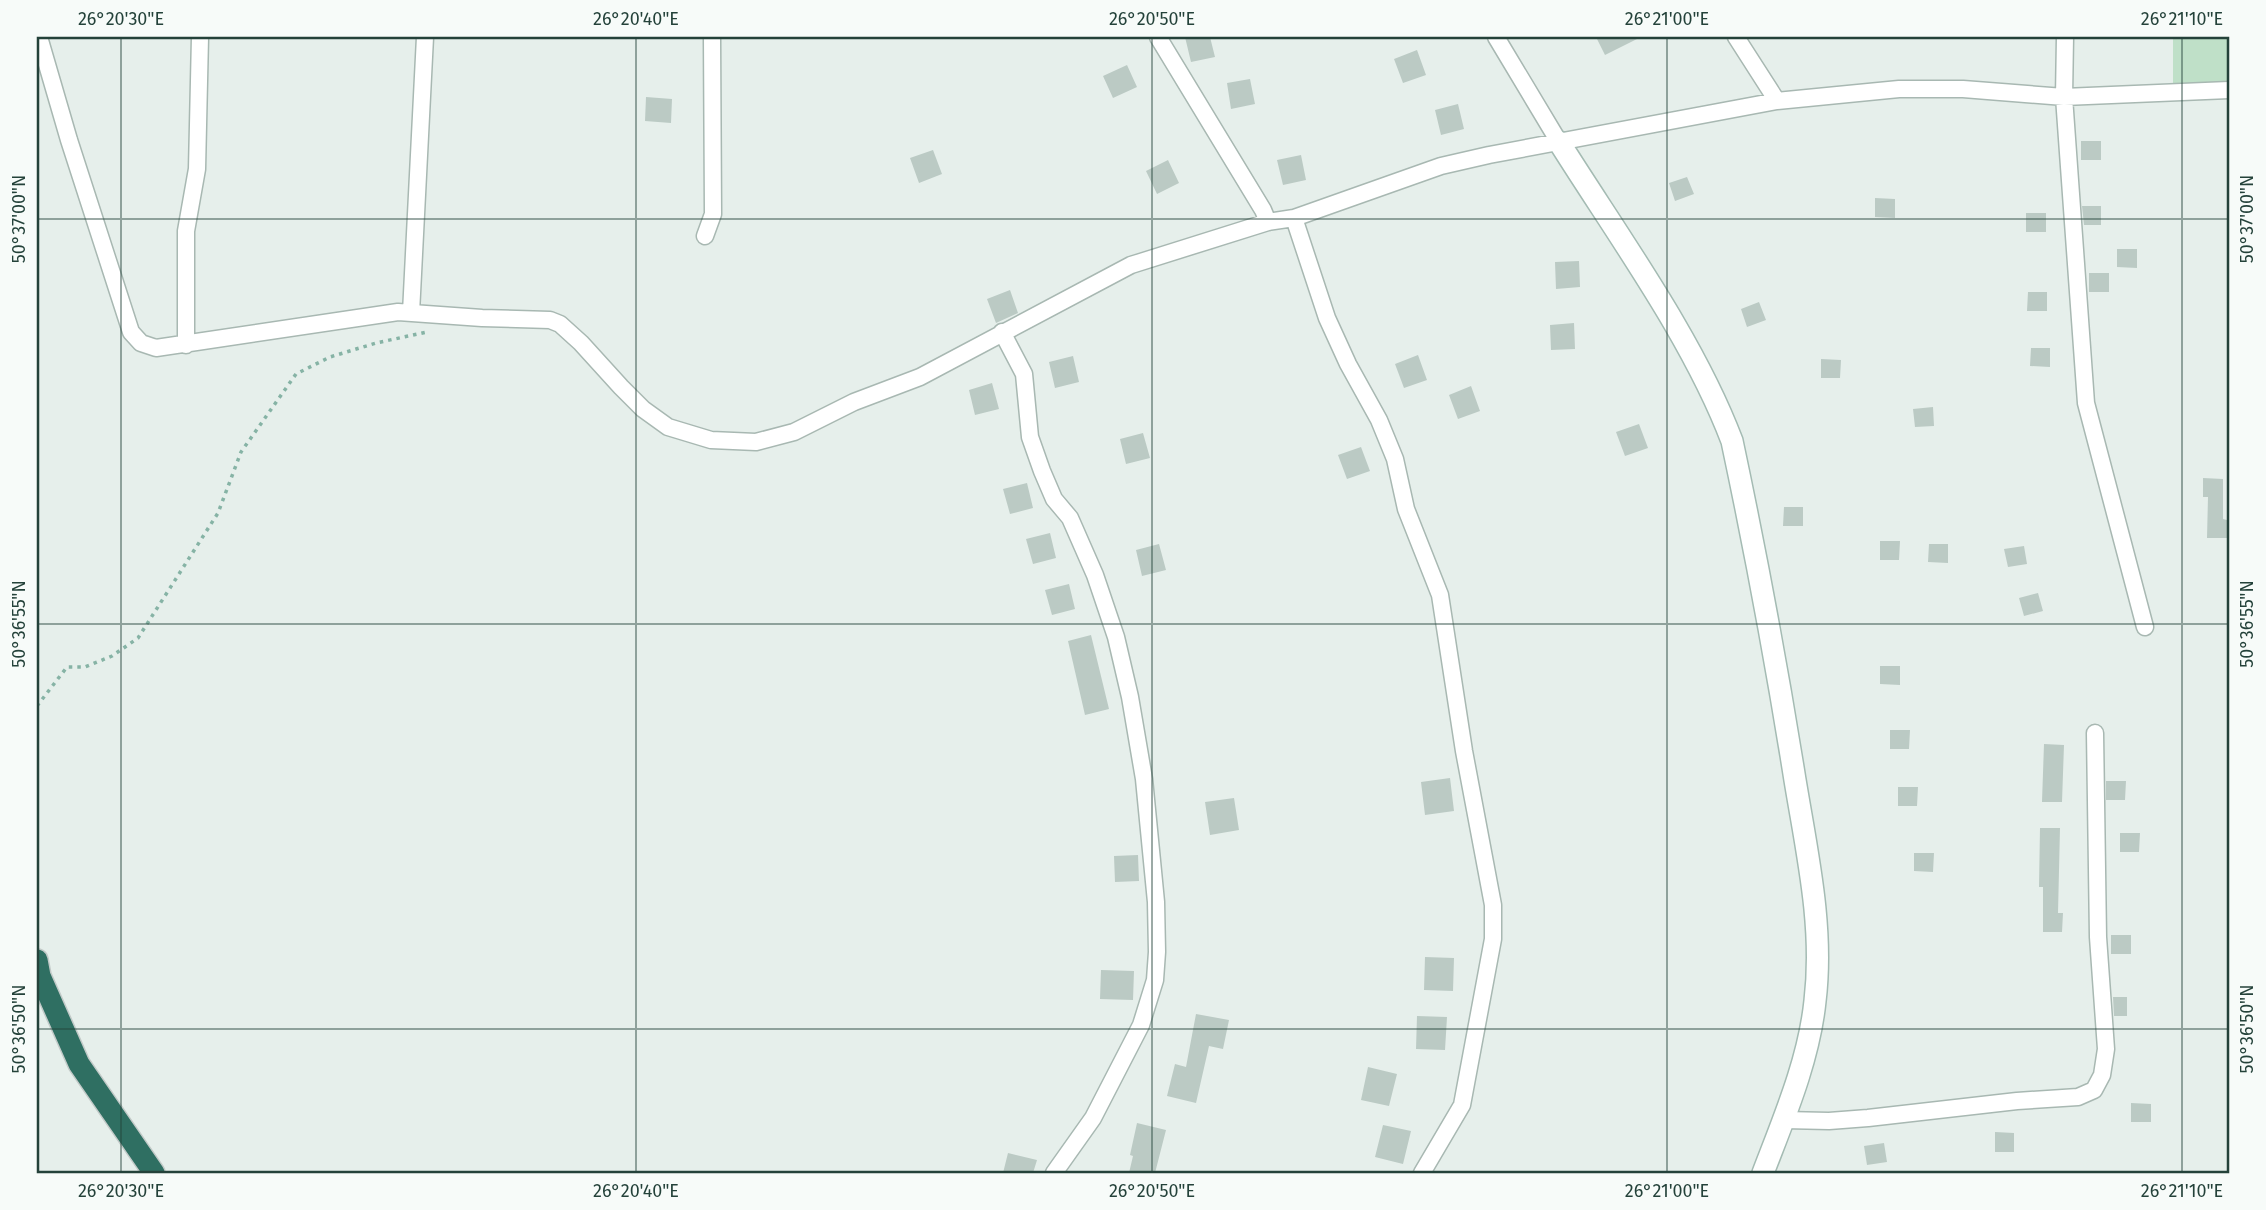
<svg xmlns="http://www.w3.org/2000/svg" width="2266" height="1210" viewBox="0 0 2266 1210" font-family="'Fira Sans',sans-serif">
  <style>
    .green { fill: #bfe0c8 }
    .building { fill: #bbcac4 }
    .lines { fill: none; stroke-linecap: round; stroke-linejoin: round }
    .street-casing { stroke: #a8b8b2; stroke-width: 19 }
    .secondary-casing { stroke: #a4bbb3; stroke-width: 24 }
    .highway-casing { stroke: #c2cac8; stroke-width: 24 }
    .path { stroke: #86b3a5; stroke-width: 3.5; stroke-dasharray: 3.5 5; stroke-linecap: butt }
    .street { stroke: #fff; stroke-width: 16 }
    .secondary { stroke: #fff; stroke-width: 21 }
    .highway { stroke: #2f6f62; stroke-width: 21 }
    .ticks { fill: none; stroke: #24423a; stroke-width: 2; stroke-opacity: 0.45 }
    .neatline { fill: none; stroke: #24423a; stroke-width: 2.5 }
    .ticks-label { font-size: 18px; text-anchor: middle; fill: #24423a }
  </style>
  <rect width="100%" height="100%" fill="#e6efeb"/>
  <path class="green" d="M 2173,37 L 2229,37 L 2229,83 L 2173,84 Z"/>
  <path class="building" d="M 1185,37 L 1210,37 L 1215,57 L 1191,62 Z
    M 1596,37 L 1641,37 L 1605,55 Z
    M 1417,50 L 1426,75 L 1403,83 L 1394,59 Z
    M 1127,65 L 1137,87 L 1113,98 L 1103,76 Z
    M 1250,79 L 1255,104 L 1231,109 L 1227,83 Z
    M 646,97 L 672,99 L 671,123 L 645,121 Z
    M 1458,104 L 1464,129 L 1441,135 L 1435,110 Z
    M 2081,141 L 2101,141 L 2101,160 L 2081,160 Z
    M 933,150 L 942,174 L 919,183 L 910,158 Z
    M 1301,155 L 1306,180 L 1283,185 L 1277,160 Z
    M 1168,160 L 1179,183 L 1157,194 L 1146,171 Z
    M 1687,177 L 1694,194 L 1675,201 L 1669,183 Z
    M 1875,198 L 1895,199 L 1895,218 L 1875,217 Z
    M 2082,206 L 2101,206 L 2101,225 L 2084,225 Z
    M 2026,213 L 2046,213 L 2046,232 L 2026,232 Z
    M 2117,249 L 2137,249 L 2137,268 L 2117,267 Z
    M 1579,261 L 1580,287 L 1556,289 L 1555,262 Z
    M 2089,273 L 2109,273 L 2109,292 L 2089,292 Z
    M 1010,290 L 1018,313 L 996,323 L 987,299 Z
    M 2028,292 L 2047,292 L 2047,311 L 2027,311 Z
    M 1759,302 L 1766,320 L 1747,327 L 1741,309 Z
    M 1574,323 L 1575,349 L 1551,350 L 1550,325 Z
    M 2031,348 L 2050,348 L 2050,367 L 2030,366 Z
    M 1418,355 L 1427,380 L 1404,388 L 1395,364 Z
    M 1073,356 L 1079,382 L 1055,388 L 1049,362 Z
    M 1821,359 L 1841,360 L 1840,378 L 1821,378 Z
    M 992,383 L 999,409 L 975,415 L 969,390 Z
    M 1471,386 L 1480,411 L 1458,419 L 1449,395 Z
    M 1933,407 L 1934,426 L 1915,427 L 1913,409 Z
    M 1639,424 L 1648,448 L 1625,456 L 1616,432 Z
    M 1143,433 L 1150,458 L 1126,464 L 1120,439 Z
    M 1361,447 L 1370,471 L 1347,479 L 1338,455 Z
    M 2203,478 L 2223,479 L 2223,519 L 2227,520 L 2227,538 L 2207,538 L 2208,497 L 2203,497 Z
    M 1027,483 L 1033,508 L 1010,514 L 1003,489 Z
    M 1784,507 L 1803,507 L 1803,526 L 1783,526 Z
    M 1050,533 L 1056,558 L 1033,564 L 1026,539 Z
    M 1880,541 L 1900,541 L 1899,560 L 1880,560 Z
    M 1159,544 L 1166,570 L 1142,576 L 1136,550 Z
    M 1929,544 L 1948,544 L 1948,563 L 1928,562 Z
    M 2024,546 L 2027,564 L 2008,567 L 2004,549 Z
    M 1069,584 L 1075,609 L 1052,615 L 1045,590 Z
    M 2038,593 L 2043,611 L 2024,616 L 2019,598 Z
    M 1091,635 L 1109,709 L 1085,715 L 1068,641 Z
    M 1880,666 L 1900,666 L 1900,685 L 1880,684 Z
    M 1890,730 L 1910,730 L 1909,749 L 1890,749 Z
    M 2044,744 L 2064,745 L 2062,802 L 2042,802 Z
    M 1450,778 L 1454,811 L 1425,815 L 1421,782 Z
    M 2106,781 L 2126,781 L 2125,800 L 2106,800 Z
    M 1898,787 L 1918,787 L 1917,806 L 1898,806 Z
    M 1234,798 L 1239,830 L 1210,835 L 1205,802 Z
    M 2040,828 L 2060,828 L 2058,913 L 2063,913 L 2062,932 L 2043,932 L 2043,887 L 2039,887 Z
    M 2120,833 L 2140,833 L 2139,852 L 2120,852 Z
    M 1914,853 L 1934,853 L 1933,872 L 1914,871 Z
    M 1138,855 L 1139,881 L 1115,882 L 1114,856 Z
    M 2111,935 L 2131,935 L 2131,954 L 2111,954 Z
    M 1425,957 L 1454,958 L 1453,991 L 1424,990 Z
    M 1101,970 L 1134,971 L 1133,1000 L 1100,999 Z
    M 2113,997 L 2127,997 L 2127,1016 L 2114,1016 Z
    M 1196,1014 L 1229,1020 L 1223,1049 L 1209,1046 L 1196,1103 L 1167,1096 L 1175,1064 L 1186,1067 Z
    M 1417,1016 L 1447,1017 L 1445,1050 L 1416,1049 Z
    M 1368,1067 L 1397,1074 L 1389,1106 L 1361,1100 Z
    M 2131,1103 L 2151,1104 L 2151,1122 L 2131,1122 Z
    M 1137,1123 L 1166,1130 L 1155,1173 L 1129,1173 L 1133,1156 L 1130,1155 Z
    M 1383,1125 L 1411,1131 L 1403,1164 L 1375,1157 Z
    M 1995,1132 L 2014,1133 L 2014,1152 L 1995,1152 Z
    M 1884,1143 L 1887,1162 L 1867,1165 L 1864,1146 Z
    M 1008,1153 L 1037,1160 L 1033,1173 L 1003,1173 Z"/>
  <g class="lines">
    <defs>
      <path id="street" d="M 39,37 L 69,140 L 131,332 L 141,343 L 156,348 L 398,312 L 482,318 L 550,320 L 560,324 L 581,343 L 621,387 L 643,409 L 668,427 L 711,440 L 756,442 L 794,432 L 854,402 L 920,377 L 1131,265 L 1268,222 L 1294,218
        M 1158,37 L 1263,210 L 1268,222
        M 1496,37 L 1559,142
        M 1736,37 L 1777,101
        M 2065,37 L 2064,97 L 2086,403 L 2145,627
        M 705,236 L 713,214 L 712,37
        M 411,313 L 425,37
        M 1002,332 L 1024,374 L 1030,437 L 1042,471 L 1054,499 L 1070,518 L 1095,575 L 1116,637 L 1130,697 L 1144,779 L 1156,902 L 1157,952 L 1155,980 L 1141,1025 L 1093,1118 L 1054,1173
        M 186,345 L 186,231 L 197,169 L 200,37
        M 1784,1120 L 1829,1121 L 1868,1118 L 2017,1101 L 2078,1097 L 2094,1090 L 2102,1075 L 2106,1049 L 2098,937 L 2095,733
        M 1422,1173 L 1462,1105 L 1493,939 L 1493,905 L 1464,751 L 1440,595 L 1406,509 L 1395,459 L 1379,420 L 1348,364 L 1327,318 L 1294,218 L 1441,166 L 1489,155 L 1777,101 L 1899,89 L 1963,89 L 2064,97 L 2229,90"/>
      <path id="secondary" d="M 1559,142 C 1618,236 1693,338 1732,441 C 1756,554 1777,667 1795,780 C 1807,853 1824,927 1815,1001 C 1809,1060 1784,1118 1763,1173"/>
      <path id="highway" d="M 37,960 L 40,976 L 79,1064 L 154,1173"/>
    </defs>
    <use href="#street" class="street-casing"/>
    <use href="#secondary" class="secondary-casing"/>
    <use href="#highway" class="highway-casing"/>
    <path class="path" d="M 37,706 L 67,667 L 85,667 L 112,656 L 138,638 L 218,513 L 241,452 L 296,374 L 330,357 L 376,343 L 427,332"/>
    <use href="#street" class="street"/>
    <use href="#secondary" class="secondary"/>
    <use href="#highway" class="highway"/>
  </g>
  <path class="ticks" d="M 121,37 L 121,1173M 636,37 L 636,1173M 1152,37 L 1152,1173M 1667,37 L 1667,1173M 2182,37 L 2182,1173M 37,219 L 2229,219M 37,624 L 2229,624M 37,1029 L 2229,1029"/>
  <rect width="2266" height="1210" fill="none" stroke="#f7fbf9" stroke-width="77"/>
  <rect x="38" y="38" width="2190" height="1134" class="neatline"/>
  <g class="ticks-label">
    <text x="121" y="25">26°20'30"E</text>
    <text x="636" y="25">26°20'40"E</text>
    <text x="1152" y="25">26°20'50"E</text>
    <text x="1667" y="25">26°21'00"E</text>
    <text x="2182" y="25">26°21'10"E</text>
    <text transform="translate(19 219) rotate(-90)" y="6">50°37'00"N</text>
    <text transform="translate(2247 219) rotate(-90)" y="6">50°37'00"N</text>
    <text transform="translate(19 624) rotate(-90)" y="6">50°36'55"N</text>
    <text transform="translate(2247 624) rotate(-90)" y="6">50°36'55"N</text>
    <text transform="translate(19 1029) rotate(-90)" y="6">50°36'50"N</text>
    <text transform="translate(2247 1029) rotate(-90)" y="6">50°36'50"N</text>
    <text x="121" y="1197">26°20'30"E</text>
    <text x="636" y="1197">26°20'40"E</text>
    <text x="1152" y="1197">26°20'50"E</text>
    <text x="1667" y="1197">26°21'00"E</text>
    <text x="2182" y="1197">26°21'10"E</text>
  </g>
</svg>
